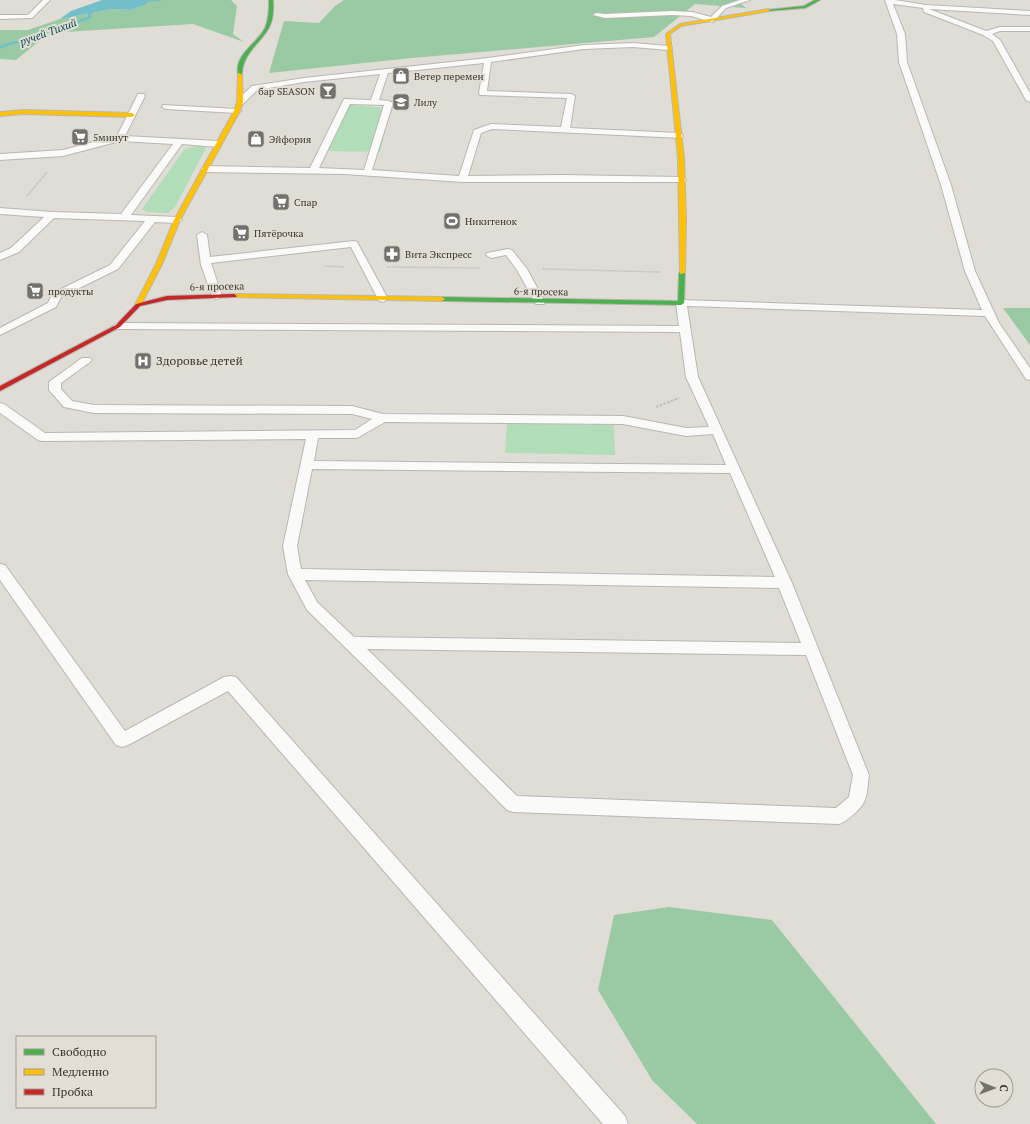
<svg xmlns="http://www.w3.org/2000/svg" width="1030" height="1124" viewBox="0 0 1030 1124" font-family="'PT Serif',serif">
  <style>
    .green { fill: #b1ddb9 }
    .forest { fill: #99caa4 }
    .water { fill: #72bec9 }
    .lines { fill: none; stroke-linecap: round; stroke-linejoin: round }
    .stream { fill: #72bec9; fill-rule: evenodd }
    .lane-casing { stroke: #b9b7b2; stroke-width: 2 }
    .fast-casing { stroke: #b9b7b2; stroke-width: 2 }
    .slow-casing { stroke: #b9b7b2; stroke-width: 2 }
    .jam-casing { stroke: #b9b7b2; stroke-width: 2 }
    .path-far1 { stroke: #bfbebc; stroke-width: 1.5; stroke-dasharray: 1.5 1; stroke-linecap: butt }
    .path { stroke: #bfbebc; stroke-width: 2; stroke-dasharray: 2.5 1.5; stroke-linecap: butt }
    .lane { fill: #fafaf9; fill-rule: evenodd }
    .fast { fill: #4caf50; fill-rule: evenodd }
    .slow { fill: #ffc107; fill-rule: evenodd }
    .jam { fill: #c62828; fill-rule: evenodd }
    .labels { text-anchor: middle; stroke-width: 4; stroke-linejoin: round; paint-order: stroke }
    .far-poi-label { font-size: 10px; fill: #393732; stroke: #e3ded3; text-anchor: start }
    .far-street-label { font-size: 10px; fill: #393732; stroke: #e3ded3 }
    .far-water-label { font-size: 11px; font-style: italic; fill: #0b4c57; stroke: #e3ded3 }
    .poi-label { font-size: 12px; fill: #393732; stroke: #e3ded3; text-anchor: start }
  </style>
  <rect width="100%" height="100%" fill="#e0ddd6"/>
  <path class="green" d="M 348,105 L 391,108 L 380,152 L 326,151 Z
    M 200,146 L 206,148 L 175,207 L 168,213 L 147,212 L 142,209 L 184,150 L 192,147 Z
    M 507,423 L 614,425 L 615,455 L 505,453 Z"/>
  <path class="forest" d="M 148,0 L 231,0 L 237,6 L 233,34 L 244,42 L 193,24 L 49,33 L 16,60 L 0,59 L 0,30 L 28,30 L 60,19 L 112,9 L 131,10 L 147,4 Z
    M 344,0 L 737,0 L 746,8 L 695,4 L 654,37 L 412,58 L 269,73 L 284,21 L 319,23 L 335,6 Z
    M 1003,308 L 1030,308 L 1030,345 Z
    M 669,907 L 772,920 L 936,1124 L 697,1124 L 652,1080 L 598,990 L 614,915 Z"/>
  <path class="water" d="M 102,0 L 148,0 L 147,4 L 131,10 L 112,9 L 60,19 L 71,11 Z"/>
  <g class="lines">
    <path class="stream" d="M 148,0 L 165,0 L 137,3 L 135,2 Z
      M 95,9 L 98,10 L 91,14 L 92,17 L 89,19 L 39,35 L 28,42 L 12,44 L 0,49 L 0,46 L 10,42 L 26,40 L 37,33 L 87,17 L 88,17 L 88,13 Z"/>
    <defs>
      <path id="lane" d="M 43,0 L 50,0 L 32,18 L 0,19 L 0,15 L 28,15 Z
        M 740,0 L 750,0 L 726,8 L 714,21 L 712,22 L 691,16 L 672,15 L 605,18 L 593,15 L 596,13 L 605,14 L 672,11 L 692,12 L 711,17 L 722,6 Z
        M 885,0 L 895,0 L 926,5 L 1030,11 L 1030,15 L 929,9 L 986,31 L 1000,27 L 1030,27 L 1030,31 L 1000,31 L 992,34 L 1000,40 L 1030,93 L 1030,102 L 1026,100 L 993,41 L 983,35 L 924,12 L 923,8 L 893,4 L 905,34 L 907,62 L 951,185 L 975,271 L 999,323 L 1030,368 L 1030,380 L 1026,379 L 985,316 L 687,306 L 698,377 L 792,583 L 869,775 C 866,795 869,801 853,815 C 848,819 845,822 839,824 L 513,812 L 507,810 L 400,701 L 307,610 L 288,574 L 283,546 L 306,439 L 42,441 L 38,440 L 0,413 L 0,403 L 4,404 L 45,433 L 355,430 L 372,419 L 352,414 L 94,413 L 64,407 L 49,390 L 49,382 L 82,358 L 90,358 L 92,360 L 90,362 L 61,383 L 61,389 L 72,401 L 94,405 L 352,406 L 383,414 L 623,416 L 686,428 L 709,427 L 686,377 L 680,332 L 118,329 L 113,326 L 118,323 L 679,326 L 676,303 L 681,300 L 982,310 L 965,271 L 941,185 L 899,62 L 897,34 ZM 385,422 L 623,424 L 686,436 L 713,434 L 726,465 L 314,461 L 318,438 L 357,438 ZM 312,469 L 730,473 L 775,577 L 301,569 L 297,546 ZM 305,580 L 779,588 L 801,643 L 354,637 L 317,602 ZM 367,649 L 806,655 L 853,775 L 849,797 L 836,808 L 517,796 Z
        M 633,43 L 668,46 L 672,48 L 668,50 L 633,47 L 584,49 L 491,62 L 487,91 L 571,94 L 575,96 L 570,128 L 679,133 L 682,134 L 683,136 L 682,138 L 492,129 L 481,133 L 468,176 L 562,175 L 682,177 L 686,180 L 685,182 L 463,182 L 344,174 L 205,172 L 201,169 L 205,166 L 310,168 L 344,99 L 371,100 L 380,74 L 304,82 L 257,90 L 243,104 L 237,104 L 237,100 L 252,86 L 304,78 L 488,58 L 584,45 ZM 484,63 L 479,93 L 480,95 L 567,98 L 561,127 L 491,124 L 474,130 L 459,176 L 372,170 L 393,103 L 389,101 L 379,100 L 388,73 ZM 350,104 L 384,105 L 364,170 L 319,168 Z
        M 138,94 L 144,94 L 145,96 L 125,136 L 218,141 L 222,144 L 218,147 L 182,144 L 131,215 L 177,217 L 182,220 L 177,223 L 155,222 L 118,269 L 61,297 L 56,307 L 0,335 L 0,328 L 48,303 L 53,293 L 110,265 L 145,221 L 54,218 L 19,252 L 0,260 L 0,253 L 11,248 L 44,217 L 0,214 L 0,208 L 52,212 L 121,214 L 173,144 L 120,141 L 63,156 L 0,160 L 0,154 L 63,150 L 117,136 Z
        M 163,105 L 237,109 L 241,111 L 237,113 L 166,109 L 162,107 Z
        M 202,232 L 207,235 L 210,257 L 354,241 L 357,242 L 388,299 L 383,302 L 379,301 L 351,247 L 211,263 L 222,296 L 217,299 L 213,298 L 201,265 L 197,235 Z
        M 508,249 L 512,250 L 527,269 L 545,302 L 544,304 L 536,304 L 517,270 L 506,255 L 491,258 L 486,255 L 487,253 Z
        M 0,564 L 5,565 L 125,731 L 224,677 L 230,676 L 236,677 L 625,1116 L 628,1124 L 603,1124 L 228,691 L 128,745 L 122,747 L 116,745 L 0,580 Z"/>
      <path id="fast" d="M 269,0 L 273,0 C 274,10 273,22 267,31 C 257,46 243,54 242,74 L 238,75 C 234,54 257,44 265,28 C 269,19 269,9 269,0 Z
        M 815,0 L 820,0 L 805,8 L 768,11 L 766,10 L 804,6 Z
        M 682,271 L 685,273 L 684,303 L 681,305 L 442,301 L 439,299 L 442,297 L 678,301 L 679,273 Z"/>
      <path id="slow" d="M 768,9 L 770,11 L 681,26 L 670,34 L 684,158 L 686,220 L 685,273 L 680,274 L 678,158 L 666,34 L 680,24 Z
        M 238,73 L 242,74 L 243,102 L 240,111 L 180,220 L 162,264 L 141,305 L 138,307 L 136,306 L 135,305 L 156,264 L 174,220 L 234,111 L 237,102 Z
        M 24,110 L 132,113 L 135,115 L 132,117 L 24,114 L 0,116 L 0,112 Z
        M 234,294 L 442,297 L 445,299 L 442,301 L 232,297 L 231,296 Z"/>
      <path id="jam" d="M 234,294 L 237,296 L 236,297 L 167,300 L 140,306 L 120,327 L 0,391 L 0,386 L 116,325 L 136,304 L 167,296 Z"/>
    </defs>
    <use href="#lane" class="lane-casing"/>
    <use href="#fast" class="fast-casing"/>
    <use href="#slow" class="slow-casing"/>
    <use href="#jam" class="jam-casing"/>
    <path class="path-far1" d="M 27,196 L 47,172
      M 325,266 L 344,267
      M 387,267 L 480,268
      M 543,269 L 660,272"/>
    <path class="path" d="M 656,407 L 679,398"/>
    <use href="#lane" class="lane"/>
    <use href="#fast" class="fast"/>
    <use href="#slow" class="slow"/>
    <use href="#jam" class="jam"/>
  </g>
  <defs>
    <symbol id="shop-square" viewBox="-11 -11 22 22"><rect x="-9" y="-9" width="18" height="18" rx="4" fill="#73716b" stroke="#e3ded3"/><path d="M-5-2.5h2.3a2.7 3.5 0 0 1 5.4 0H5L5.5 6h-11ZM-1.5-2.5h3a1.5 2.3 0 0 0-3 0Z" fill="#fff"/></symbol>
    <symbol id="bar-square" viewBox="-11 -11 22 22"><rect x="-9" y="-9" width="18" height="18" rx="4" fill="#73716b" stroke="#e3ded3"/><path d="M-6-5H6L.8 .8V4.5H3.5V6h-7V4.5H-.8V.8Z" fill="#fff"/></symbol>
    <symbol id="school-square" viewBox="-11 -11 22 22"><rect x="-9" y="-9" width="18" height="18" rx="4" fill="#73716b" stroke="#e3ded3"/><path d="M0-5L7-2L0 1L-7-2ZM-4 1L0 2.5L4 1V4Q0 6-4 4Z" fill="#fff"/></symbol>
    <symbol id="supermarket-square" viewBox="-11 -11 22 22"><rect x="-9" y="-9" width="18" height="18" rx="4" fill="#73716b" stroke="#e3ded3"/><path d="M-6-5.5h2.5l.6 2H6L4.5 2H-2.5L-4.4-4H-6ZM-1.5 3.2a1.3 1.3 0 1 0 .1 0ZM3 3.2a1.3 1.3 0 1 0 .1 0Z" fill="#fff"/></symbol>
    <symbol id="stadium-square" viewBox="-11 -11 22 22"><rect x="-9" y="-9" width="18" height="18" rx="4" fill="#73716b" stroke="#e3ded3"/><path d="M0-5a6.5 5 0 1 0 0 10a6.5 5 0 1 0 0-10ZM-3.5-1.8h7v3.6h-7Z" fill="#fff"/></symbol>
    <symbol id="pharmacy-square" viewBox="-11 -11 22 22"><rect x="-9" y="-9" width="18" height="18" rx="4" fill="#73716b" stroke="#e3ded3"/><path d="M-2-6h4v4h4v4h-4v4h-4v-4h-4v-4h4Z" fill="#fff"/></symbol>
    <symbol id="hospital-square" viewBox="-11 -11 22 22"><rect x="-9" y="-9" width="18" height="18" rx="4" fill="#73716b" stroke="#e3ded3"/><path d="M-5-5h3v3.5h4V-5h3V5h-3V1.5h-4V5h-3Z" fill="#fff"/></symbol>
  </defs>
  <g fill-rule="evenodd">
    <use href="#shop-square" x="391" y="66" width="20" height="20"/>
    <use href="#bar-square" x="318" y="81" width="20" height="20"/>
    <use href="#school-square" x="391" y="92" width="20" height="20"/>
    <use href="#supermarket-square" x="70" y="127" width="20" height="20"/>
    <use href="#shop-square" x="246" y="129" width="20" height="20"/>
    <use href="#supermarket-square" x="271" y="192" width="20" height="20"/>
    <use href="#stadium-square" x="442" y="211" width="20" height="20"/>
    <use href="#supermarket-square" x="231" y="223" width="20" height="20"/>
    <use href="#pharmacy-square" x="382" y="244" width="20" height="20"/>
    <use href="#supermarket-square" x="25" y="281" width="20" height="20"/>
    <use href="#hospital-square" x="133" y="351" width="20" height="20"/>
  </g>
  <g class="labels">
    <g class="far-poi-label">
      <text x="414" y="80">Ветер перемен</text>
      <text x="315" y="95" text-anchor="end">бар SEASON</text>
      <text x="414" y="106">Лилу</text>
      <text x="93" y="141">5минут</text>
      <text x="269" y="143">Эйфория</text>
      <text x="294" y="206">Спар</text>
      <text x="465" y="225">Никитенок</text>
      <text x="254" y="237">Пятёрочка</text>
      <text x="405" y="258">Вита Экспресс</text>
      <text x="48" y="295">продукты</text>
    </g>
    <g class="far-street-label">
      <text transform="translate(217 286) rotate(-1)" y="4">6-я просека</text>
      <text transform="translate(541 291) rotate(1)" y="4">6-я просека</text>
    </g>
    <g class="far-water-label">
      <text transform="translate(48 32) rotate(-20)" y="4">ручей Тихий</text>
    </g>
    <g class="poi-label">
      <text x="156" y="365">Здоровье детей</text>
    </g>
  </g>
  <rect x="16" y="1036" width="140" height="72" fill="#e3ded3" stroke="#9f9b93"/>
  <rect x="24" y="1049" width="20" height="6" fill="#4caf50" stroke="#9f9b93"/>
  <text x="52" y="1056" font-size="12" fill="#393732">Свободно</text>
  <rect x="24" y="1069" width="20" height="6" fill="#ffc107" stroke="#9f9b93"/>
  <text x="52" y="1076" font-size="12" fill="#393732">Медленно</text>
  <rect x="24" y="1089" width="20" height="6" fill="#c62828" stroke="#9f9b93"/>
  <text x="52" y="1096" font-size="12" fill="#393732">Пробка</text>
  <g transform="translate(994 1088) rotate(91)"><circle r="19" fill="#e3ded3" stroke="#9f9b93"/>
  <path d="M0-3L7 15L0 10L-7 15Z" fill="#73716b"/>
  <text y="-6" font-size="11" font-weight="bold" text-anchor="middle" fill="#393732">С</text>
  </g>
</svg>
